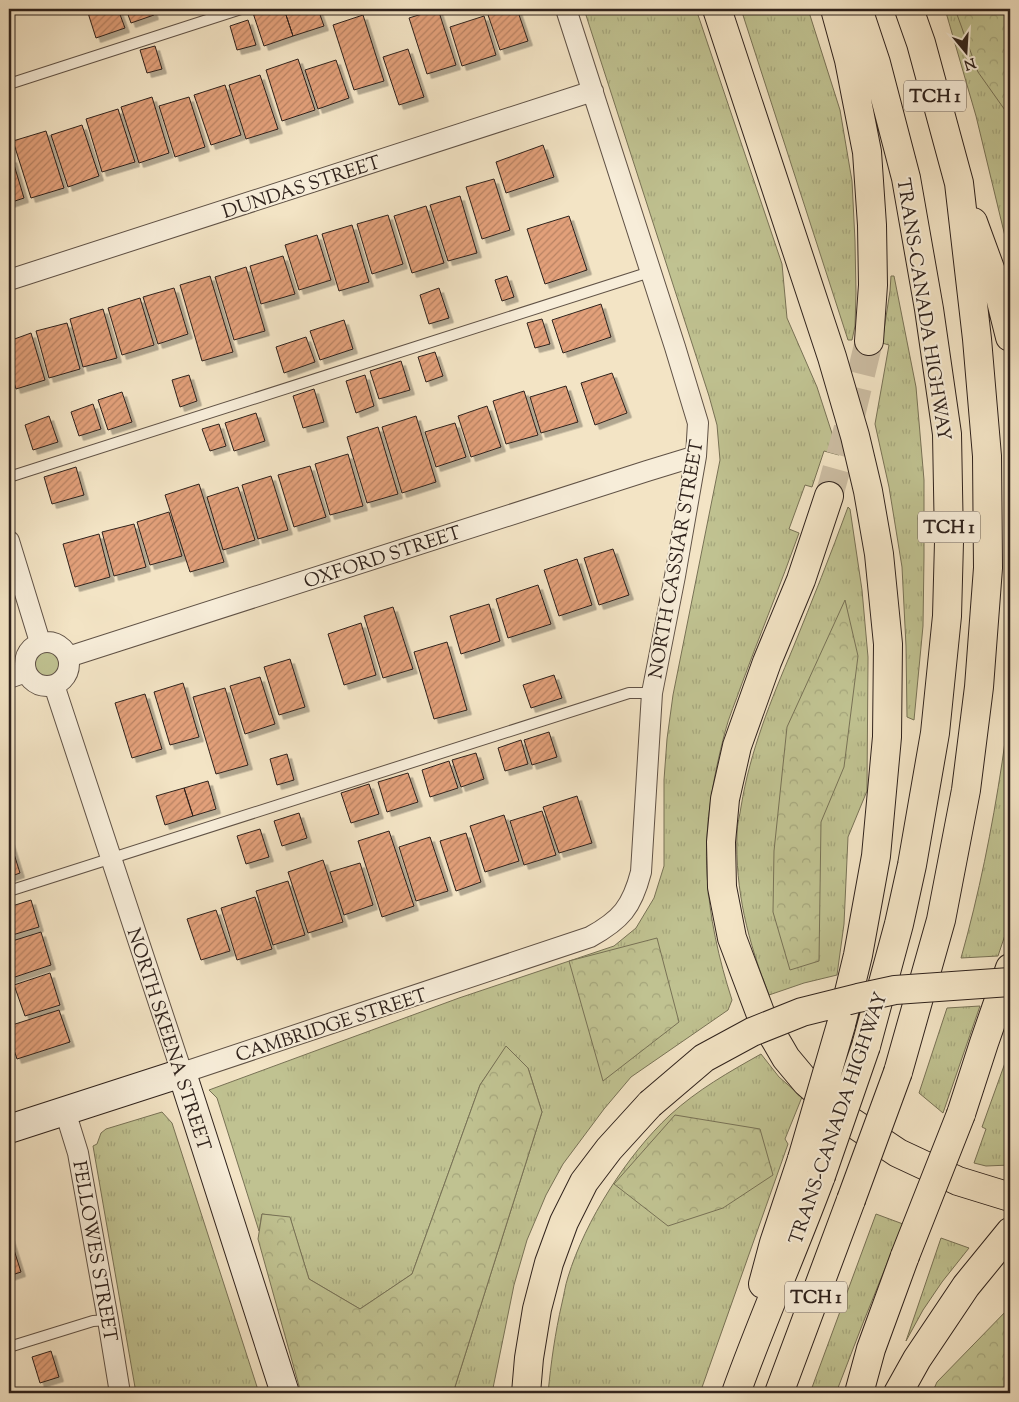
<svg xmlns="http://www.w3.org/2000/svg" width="1019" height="1402" viewBox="0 0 1019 1402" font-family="'Sorts Mill Goudy',serif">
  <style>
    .grass { fill: url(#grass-tufts); stroke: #787256 }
    .forest { fill: url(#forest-crowns); stroke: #787256 }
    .garden { fill: #c0c291; stroke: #787256 }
    .building { fill: url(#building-hatch); stroke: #2f221c; filter: url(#shadow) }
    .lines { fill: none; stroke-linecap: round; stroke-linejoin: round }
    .highway-tunnel { stroke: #ccbda3; stroke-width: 28; stroke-dasharray: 28 14; stroke-linecap: butt }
    .lane-casing { stroke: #605246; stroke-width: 12 }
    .street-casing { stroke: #605246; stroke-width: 22 }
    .secondary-casing { stroke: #2f221c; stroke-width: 30 }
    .highway-casing { stroke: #2f221c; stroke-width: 30 }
    .lane { stroke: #f7edd9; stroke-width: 10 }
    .street { stroke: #f7edd9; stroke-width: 20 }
    .secondary { stroke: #f7edd9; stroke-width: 28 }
    .highway { stroke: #f3e4c5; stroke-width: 28 }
    .highway-bridge-casing { stroke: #2f221c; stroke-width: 30; stroke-linecap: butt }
    .highway-bridge { stroke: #f3e4c5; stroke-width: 28 }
    .labels { text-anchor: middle; stroke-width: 4; stroke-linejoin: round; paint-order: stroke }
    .shield { fill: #f7edd9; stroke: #6b5f55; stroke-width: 1 }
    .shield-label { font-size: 18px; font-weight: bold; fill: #2f221c }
    .street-label { font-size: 19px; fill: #2f221c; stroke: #f7edd9 }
  </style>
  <defs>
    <pattern id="grass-tufts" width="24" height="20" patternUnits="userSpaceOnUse" patternTransform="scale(1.25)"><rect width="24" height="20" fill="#c0c291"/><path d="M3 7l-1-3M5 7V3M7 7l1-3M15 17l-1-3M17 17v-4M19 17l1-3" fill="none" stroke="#a5a67c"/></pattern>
    <pattern id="forest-crowns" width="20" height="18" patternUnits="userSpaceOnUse" patternTransform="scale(1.25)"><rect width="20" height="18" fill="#c0c291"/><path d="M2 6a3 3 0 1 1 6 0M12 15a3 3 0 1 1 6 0" fill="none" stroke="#a5a67c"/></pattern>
    <pattern id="building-hatch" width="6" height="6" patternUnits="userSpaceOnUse" patternTransform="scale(1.25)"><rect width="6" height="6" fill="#e2a07a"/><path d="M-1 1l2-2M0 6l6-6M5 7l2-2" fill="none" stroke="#b88263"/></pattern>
    <filter id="shadow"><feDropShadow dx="4.5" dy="4.5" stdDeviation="0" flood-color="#0004"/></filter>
  </defs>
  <rect width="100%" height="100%" fill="#f3e4c5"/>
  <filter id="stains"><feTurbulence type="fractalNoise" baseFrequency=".004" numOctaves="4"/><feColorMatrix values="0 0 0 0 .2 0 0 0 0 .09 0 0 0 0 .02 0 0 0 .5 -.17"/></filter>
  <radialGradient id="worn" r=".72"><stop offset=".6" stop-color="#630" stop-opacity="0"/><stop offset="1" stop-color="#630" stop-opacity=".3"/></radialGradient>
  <path class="grass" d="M 584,9 L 696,9 L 782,264 L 787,318 L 817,387 L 839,455 L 824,451 L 812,487 L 805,485 L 789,529 L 799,533 C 781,584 760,634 741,686 C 736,701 729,716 725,732 C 713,778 704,827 707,874 C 709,916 719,960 732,1000 L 728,1010 L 631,1077 L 604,1109 L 563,1164 L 546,1195 L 527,1240 L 514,1285 L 492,1393 L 453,1393 L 542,1112 L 528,1068 L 506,1047 L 480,1085 L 412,1274 L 360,1309 L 309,1279 L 290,1218 L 262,1214 L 259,1231 L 217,1098 L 209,1090 L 459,998 L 614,946 L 636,928 L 654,898 L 664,866 L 664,780 L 667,739 L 673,695 L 720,460 L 717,425 L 709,396 Z
    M 741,9 L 808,9 L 840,110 L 852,181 L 855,241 L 856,293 L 855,326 L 852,340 L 848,340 Z
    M 945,9 L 1010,9 L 1010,257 L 976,116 Z
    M 891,276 L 894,276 L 916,387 L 924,480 L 924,557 L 923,626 L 914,720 L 907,717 L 906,646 L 902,567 L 889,487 L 875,424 L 889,345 L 882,343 L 890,291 Z
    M 848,507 L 850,509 L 862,590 L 868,657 L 867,791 L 848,837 L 844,924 L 837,975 L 804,983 L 769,995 C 748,941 735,892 737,833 C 737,824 740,815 741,807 C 750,751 771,700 793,648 C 812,601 831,554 848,507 Z
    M 1010,687 L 1010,920 L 998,956 L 961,958 C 979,894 992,829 1002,763 C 1006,738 1008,712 1010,687 Z
    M 980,1006 L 943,1113 L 919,1093 L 947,1008 Z
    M 1010,1049 L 1010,1165 L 986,1166 L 974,1163 L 986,1129 L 982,1127 Z
    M 761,1054 L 779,1077 L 802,1097 L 785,1139 L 788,1144 L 700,1393 L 548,1393 C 551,1363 555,1333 562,1303 C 564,1295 565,1286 568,1277 C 585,1221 627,1155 670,1115 C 697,1090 729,1072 761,1054 Z
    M 162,1112 L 172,1123 L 259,1393 L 136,1393 L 93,1146 L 97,1144 L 101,1133 L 106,1129 Z
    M 876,1214 L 903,1224 L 863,1323 L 836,1393 L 810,1393 Z
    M 941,1238 L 969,1248 L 942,1282 L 923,1310 L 906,1341 Z"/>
  <path class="forest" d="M 955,9 L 1002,9 L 1010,31 L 1010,113 L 1007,113 L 978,72 Z
    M 845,600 L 858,656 L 844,767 L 821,822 L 819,961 L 790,970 L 773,912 L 774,851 L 787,727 Z
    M 657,938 L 679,1022 L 603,1081 L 569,961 Z
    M 506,1046 L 528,1068 L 542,1112 L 453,1393 L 301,1393 L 258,1239 L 262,1214 L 290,1217 L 309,1279 L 360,1309 L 412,1274 L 480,1085 Z
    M 675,1115 L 760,1129 L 773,1175 L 723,1208 L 668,1226 L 614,1184 Z
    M 1010,1307 L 1010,1393 L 932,1393 L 937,1382 Z"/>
  <path class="garden" d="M31 664a16 16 0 1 1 32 0a16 16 0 1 1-32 0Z"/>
  <path class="building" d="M 101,9 L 118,9 L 125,28 L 96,38 L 88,13 Z
    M 126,9 L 152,9 L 154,15 L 131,23 Z
    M 266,9 L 284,9 L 293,36 L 264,46 L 253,13 Z
    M 284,9 L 318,9 L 324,26 L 293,36 Z
    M 438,9 L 456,65 L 427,74 L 409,18 Z
    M 486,9 L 517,9 L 528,41 L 500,50 Z
    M 363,15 L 384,81 L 354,90 L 333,25 Z
    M 484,16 L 496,55 L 462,66 L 450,27 Z
    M 248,20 L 256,45 L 237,50 L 230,26 Z
    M 155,46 L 162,69 L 147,73 L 140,50 Z
    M 408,49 L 424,97 L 399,105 L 383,57 Z
    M 298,59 L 315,110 L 282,121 L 266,70 Z
    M 336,60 L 349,98 L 318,109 L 305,70 Z
    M 260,75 L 278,129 L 246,139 L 229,85 Z
    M 225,85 L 241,135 L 211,145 L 194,95 Z
    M 152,97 L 169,153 L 139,163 L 121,107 Z
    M 189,97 L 205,147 L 175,157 L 159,106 Z
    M 118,109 L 135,162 L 102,172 L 86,119 Z
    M 82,125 L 99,176 L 68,187 L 51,135 Z
    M 46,131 L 64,188 L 31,198 L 13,141 Z
    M 543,145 L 554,177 L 506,193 L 496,162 Z
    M 12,158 L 24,198 L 9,203 L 9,159 Z
    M 494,179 L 510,230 L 482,239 L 466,187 Z
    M 460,196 L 477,253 L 448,261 L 430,205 Z
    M 426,206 L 444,263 L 412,273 L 394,216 Z
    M 388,215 L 403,264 L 372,274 L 357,224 Z
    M 569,216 L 587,270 L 545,284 L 527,229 Z
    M 352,225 L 369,282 L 339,291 L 322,234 Z
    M 317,235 L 331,280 L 299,290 L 285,245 Z
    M 283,256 L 295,294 L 261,304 L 250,266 Z
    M 246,267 L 265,331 L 234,340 L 215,277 Z
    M 210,276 L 233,352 L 202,361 L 180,285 Z
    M 507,276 L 514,297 L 502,301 L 495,280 Z
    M 174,288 L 188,334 L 158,344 L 143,297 Z
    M 439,288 L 449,318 L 429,324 L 420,295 Z
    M 140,298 L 154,345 L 122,355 L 108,308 Z
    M 601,304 L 611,337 L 563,353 L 552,320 Z
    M 103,309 L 117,358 L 83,367 L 70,319 Z
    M 542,319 L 550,344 L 535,348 L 527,323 Z
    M 344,320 L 353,349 L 320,360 L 310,331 Z
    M 67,323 L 80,369 L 49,378 L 36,331 Z
    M 31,333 L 45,380 L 16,389 L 9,365 L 9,341 Z
    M 306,337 L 315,362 L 284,373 L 276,347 Z
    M 435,352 L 443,376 L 426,382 L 418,357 Z
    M 401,361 L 410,390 L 379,399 L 370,371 Z
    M 612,373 L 627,413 L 595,425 L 581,383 Z
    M 189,375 L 197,401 L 180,407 L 172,380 Z
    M 365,375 L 374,406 L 356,413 L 346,381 Z
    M 566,386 L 578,422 L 541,433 L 530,397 Z
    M 314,389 L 324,422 L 303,428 L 293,396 Z
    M 524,391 L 538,435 L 506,444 L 493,401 Z
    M 122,392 L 132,422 L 108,430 L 98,400 Z
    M 93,404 L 101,429 L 79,436 L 71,412 Z
    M 487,406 L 501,447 L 471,457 L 458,416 Z
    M 256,413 L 265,441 L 234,451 L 225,423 Z
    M 49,416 L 58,442 L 33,450 L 25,425 Z
    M 416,416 L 436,482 L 402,493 L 382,427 Z
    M 455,423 L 466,457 L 436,467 L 425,432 Z
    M 219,424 L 226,446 L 210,451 L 202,429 Z
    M 378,427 L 398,494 L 367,503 L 347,437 Z
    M 348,454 L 363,506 L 330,515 L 315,464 Z
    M 310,466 L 326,517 L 294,527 L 278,475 Z
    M 76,467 L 84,495 L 52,504 L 44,477 Z
    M 271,476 L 288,530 L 258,539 L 242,485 Z
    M 199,484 L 224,562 L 190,572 L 165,495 Z
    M 238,487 L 255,540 L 223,550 L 207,497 Z
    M 169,512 L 182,556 L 150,565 L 137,522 Z
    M 134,524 L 146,567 L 114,576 L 102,532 Z
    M 99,534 L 110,577 L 75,587 L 63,544 Z
    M 613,549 L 629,595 L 599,605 L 584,558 Z
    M 577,559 L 592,605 L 559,616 L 544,570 Z
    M 538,585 L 551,624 L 508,638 L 496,599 Z
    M 489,604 L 500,641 L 461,654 L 450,616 Z
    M 393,607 L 413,669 L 383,678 L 364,616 Z
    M 361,623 L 376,675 L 344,685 L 328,634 Z
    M 447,642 L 467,710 L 434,719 L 414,652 Z
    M 290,659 L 305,707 L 279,715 L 264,667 Z
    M 554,675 L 562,698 L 531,708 L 523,685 Z
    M 260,677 L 275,724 L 245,734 L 230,686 Z
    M 183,683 L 199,737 L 170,745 L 154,692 Z
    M 225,688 L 248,765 L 216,774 L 193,697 Z
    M 145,694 L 162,749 L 132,758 L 115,703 Z
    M 549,732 L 557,757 L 532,765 L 524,740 Z
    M 521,740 L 528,764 L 505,771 L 498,748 Z
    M 476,753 L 484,779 L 461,787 L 452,760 Z
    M 287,754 L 294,780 L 277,785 L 270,759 Z
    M 449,761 L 458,788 L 430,797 L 422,770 Z
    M 408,773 L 418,802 L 387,812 L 378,782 Z
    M 208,781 L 216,809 L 193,816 L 184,788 Z
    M 369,784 L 379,814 L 351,823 L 341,793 Z
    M 184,788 L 193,816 L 165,825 L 156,796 Z
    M 577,796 L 592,843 L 559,853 L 543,807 Z
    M 542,811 L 556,855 L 524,865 L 510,821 Z
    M 299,813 L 307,838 L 282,846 L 274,821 Z
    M 504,815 L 519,861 L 485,872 L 470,826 Z
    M 260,829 L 269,857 L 246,864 L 237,836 Z
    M 389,831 L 414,906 L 382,917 L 358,841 Z
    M 466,833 L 481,882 L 456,891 L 440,841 Z
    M 430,837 L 448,891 L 416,901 L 399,847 Z
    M 9,838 L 20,873 L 9,877 Z
    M 323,860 L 343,922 L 308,933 L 288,872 Z
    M 360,863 L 373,905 L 344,915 L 330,872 Z
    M 288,881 L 305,935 L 273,945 L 256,891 Z
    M 255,897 L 272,949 L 237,960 L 221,908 Z
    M 31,900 L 39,927 L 9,936 L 9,907 Z
    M 216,910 L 230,951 L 201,960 L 187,919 Z
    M 41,932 L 51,965 L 9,979 L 9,942 Z
    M 50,973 L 60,1005 L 25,1016 L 14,985 Z
    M 59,1010 L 70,1042 L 17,1059 L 9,1035 L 9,1026 Z
    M 9,1234 L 21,1272 L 9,1276 Z
    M 51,1351 L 59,1377 L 40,1383 L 32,1357 Z"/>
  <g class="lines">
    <path class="highway-tunnel" d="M 829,496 L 849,424 L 869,341"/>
    <defs>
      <path id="lane" d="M 9,84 L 241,9
        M 9,477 L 650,272
        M 9,891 L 629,693 L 652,693
        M 9,1347 L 93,1321 L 108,1320"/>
      <path id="street" d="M 9,280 L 593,91
        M 9,541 L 40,642
        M25 664a22 22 0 1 1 44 0a22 22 0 1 1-44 0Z
        M 68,657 L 647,471 L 696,456
        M 9,678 L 26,672
        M 54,685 L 182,1073 L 590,937 C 621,920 632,907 641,872 L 652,693 L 675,576 L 696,456 L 698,423 L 675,347 L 566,9
        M 65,1111 L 78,1153 L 108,1320 L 120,1393"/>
      <path id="secondary" d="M 9,1129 L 182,1073 L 285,1393"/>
      <path id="highway" d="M 717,9 L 832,357 L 855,436 L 868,491 L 879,554 L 888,644 L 887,737 L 876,856 L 858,955 L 842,1021
        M 835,9 L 849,60 L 867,152 L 872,225 L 873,285 L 869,341
        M 858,9 L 876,63 L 906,178 L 929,309 L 947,434 L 949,542 L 947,616 L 935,733 L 912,865 L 899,924 L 866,1046
        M 973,222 L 999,293 L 1010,337
        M 829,496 L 801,580 L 767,662 L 737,746 L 725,799 L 721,842 L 722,887 L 732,938 L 761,1015 L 786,1058 L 806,1082 L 850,1121 L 898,1153 L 958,1181 L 1010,1197
        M 898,1072 L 941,920 L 966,790 L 979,687 L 988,568 L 987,456 L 977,339 L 959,183 L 921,43 L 909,9
        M 961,1114 L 984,1043 L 1010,968
        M 763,1284 L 774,1243 L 802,1159
        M 526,1393 L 529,1358 L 537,1309 L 549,1263 L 564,1222 L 584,1182 L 609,1149 L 650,1104
        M 736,1393 C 762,1320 794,1249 821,1176
        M 779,1393 L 851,1200
        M 859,1393 L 871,1349 L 905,1256
        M 898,1393 L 917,1359 L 966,1286 L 1010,1232"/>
    </defs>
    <use href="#lane" class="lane-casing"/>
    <use href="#street" class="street-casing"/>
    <use href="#secondary" class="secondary-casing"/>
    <use href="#highway" class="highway-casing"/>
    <use href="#lane" class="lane"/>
    <use href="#street" class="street"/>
    <use href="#secondary" class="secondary"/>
    <use href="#highway" class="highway"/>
    <defs>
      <path id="highway-bridge" d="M 650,1104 L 704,1058 L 752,1032 L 802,1012 L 858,998 L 895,990 L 1010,982
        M 802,1159 L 841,1025
        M 821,1176 L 866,1046
        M 851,1200 L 898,1072
        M 905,1256 L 961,1114"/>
    </defs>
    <use href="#highway-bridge" class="highway-bridge-casing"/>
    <use href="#highway-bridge" class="highway-bridge"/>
  </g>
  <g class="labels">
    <g class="shield">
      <rect x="904" y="80.5" width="62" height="31" rx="4"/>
      <rect x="918" y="511.5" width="62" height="31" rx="4"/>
      <rect x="785" y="1281.5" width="62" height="31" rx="4"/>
    </g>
    <g class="shield-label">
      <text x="935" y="102">TCH 1</text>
      <text x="949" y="533">TCH 1</text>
      <text x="816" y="1303">TCH 1</text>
    </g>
    <g class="street-label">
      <text transform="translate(301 186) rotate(-18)" y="7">DUNDAS STREET</text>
      <text transform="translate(925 309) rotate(81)" y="7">TRANS-CANADA HIGHWAY</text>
      <text transform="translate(382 556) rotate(-18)" y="7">OXFORD STREET</text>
      <text transform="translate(675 559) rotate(-80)" y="7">NORTH CASSIAR STREET</text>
      <text transform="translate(331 1024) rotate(-18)" y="7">CAMBRIDGE STREET</text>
      <text transform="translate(170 1039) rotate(72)" y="7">NORTH SKEENA STREET</text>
      <text transform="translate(837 1118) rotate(-71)" y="7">TRANS-CANADA HIGHWAY</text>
      <text transform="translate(96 1251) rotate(80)" y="7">FELLOWES STREET</text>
    </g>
  </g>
  <rect width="1019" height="1402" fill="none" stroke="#f3e4c5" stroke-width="30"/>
  <rect x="10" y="10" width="999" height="1382" fill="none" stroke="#2f221c" stroke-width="2.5"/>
  <rect x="15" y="15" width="989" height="1372" fill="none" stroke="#2f221c"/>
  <g transform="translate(966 52) rotate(162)" stroke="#f7edd9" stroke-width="4" paint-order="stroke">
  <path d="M0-4L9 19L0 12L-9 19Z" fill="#2f221c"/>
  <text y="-8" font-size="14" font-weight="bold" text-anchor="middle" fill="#2f221c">N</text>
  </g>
  <rect width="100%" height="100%" filter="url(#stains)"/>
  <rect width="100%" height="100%" fill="url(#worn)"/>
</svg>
